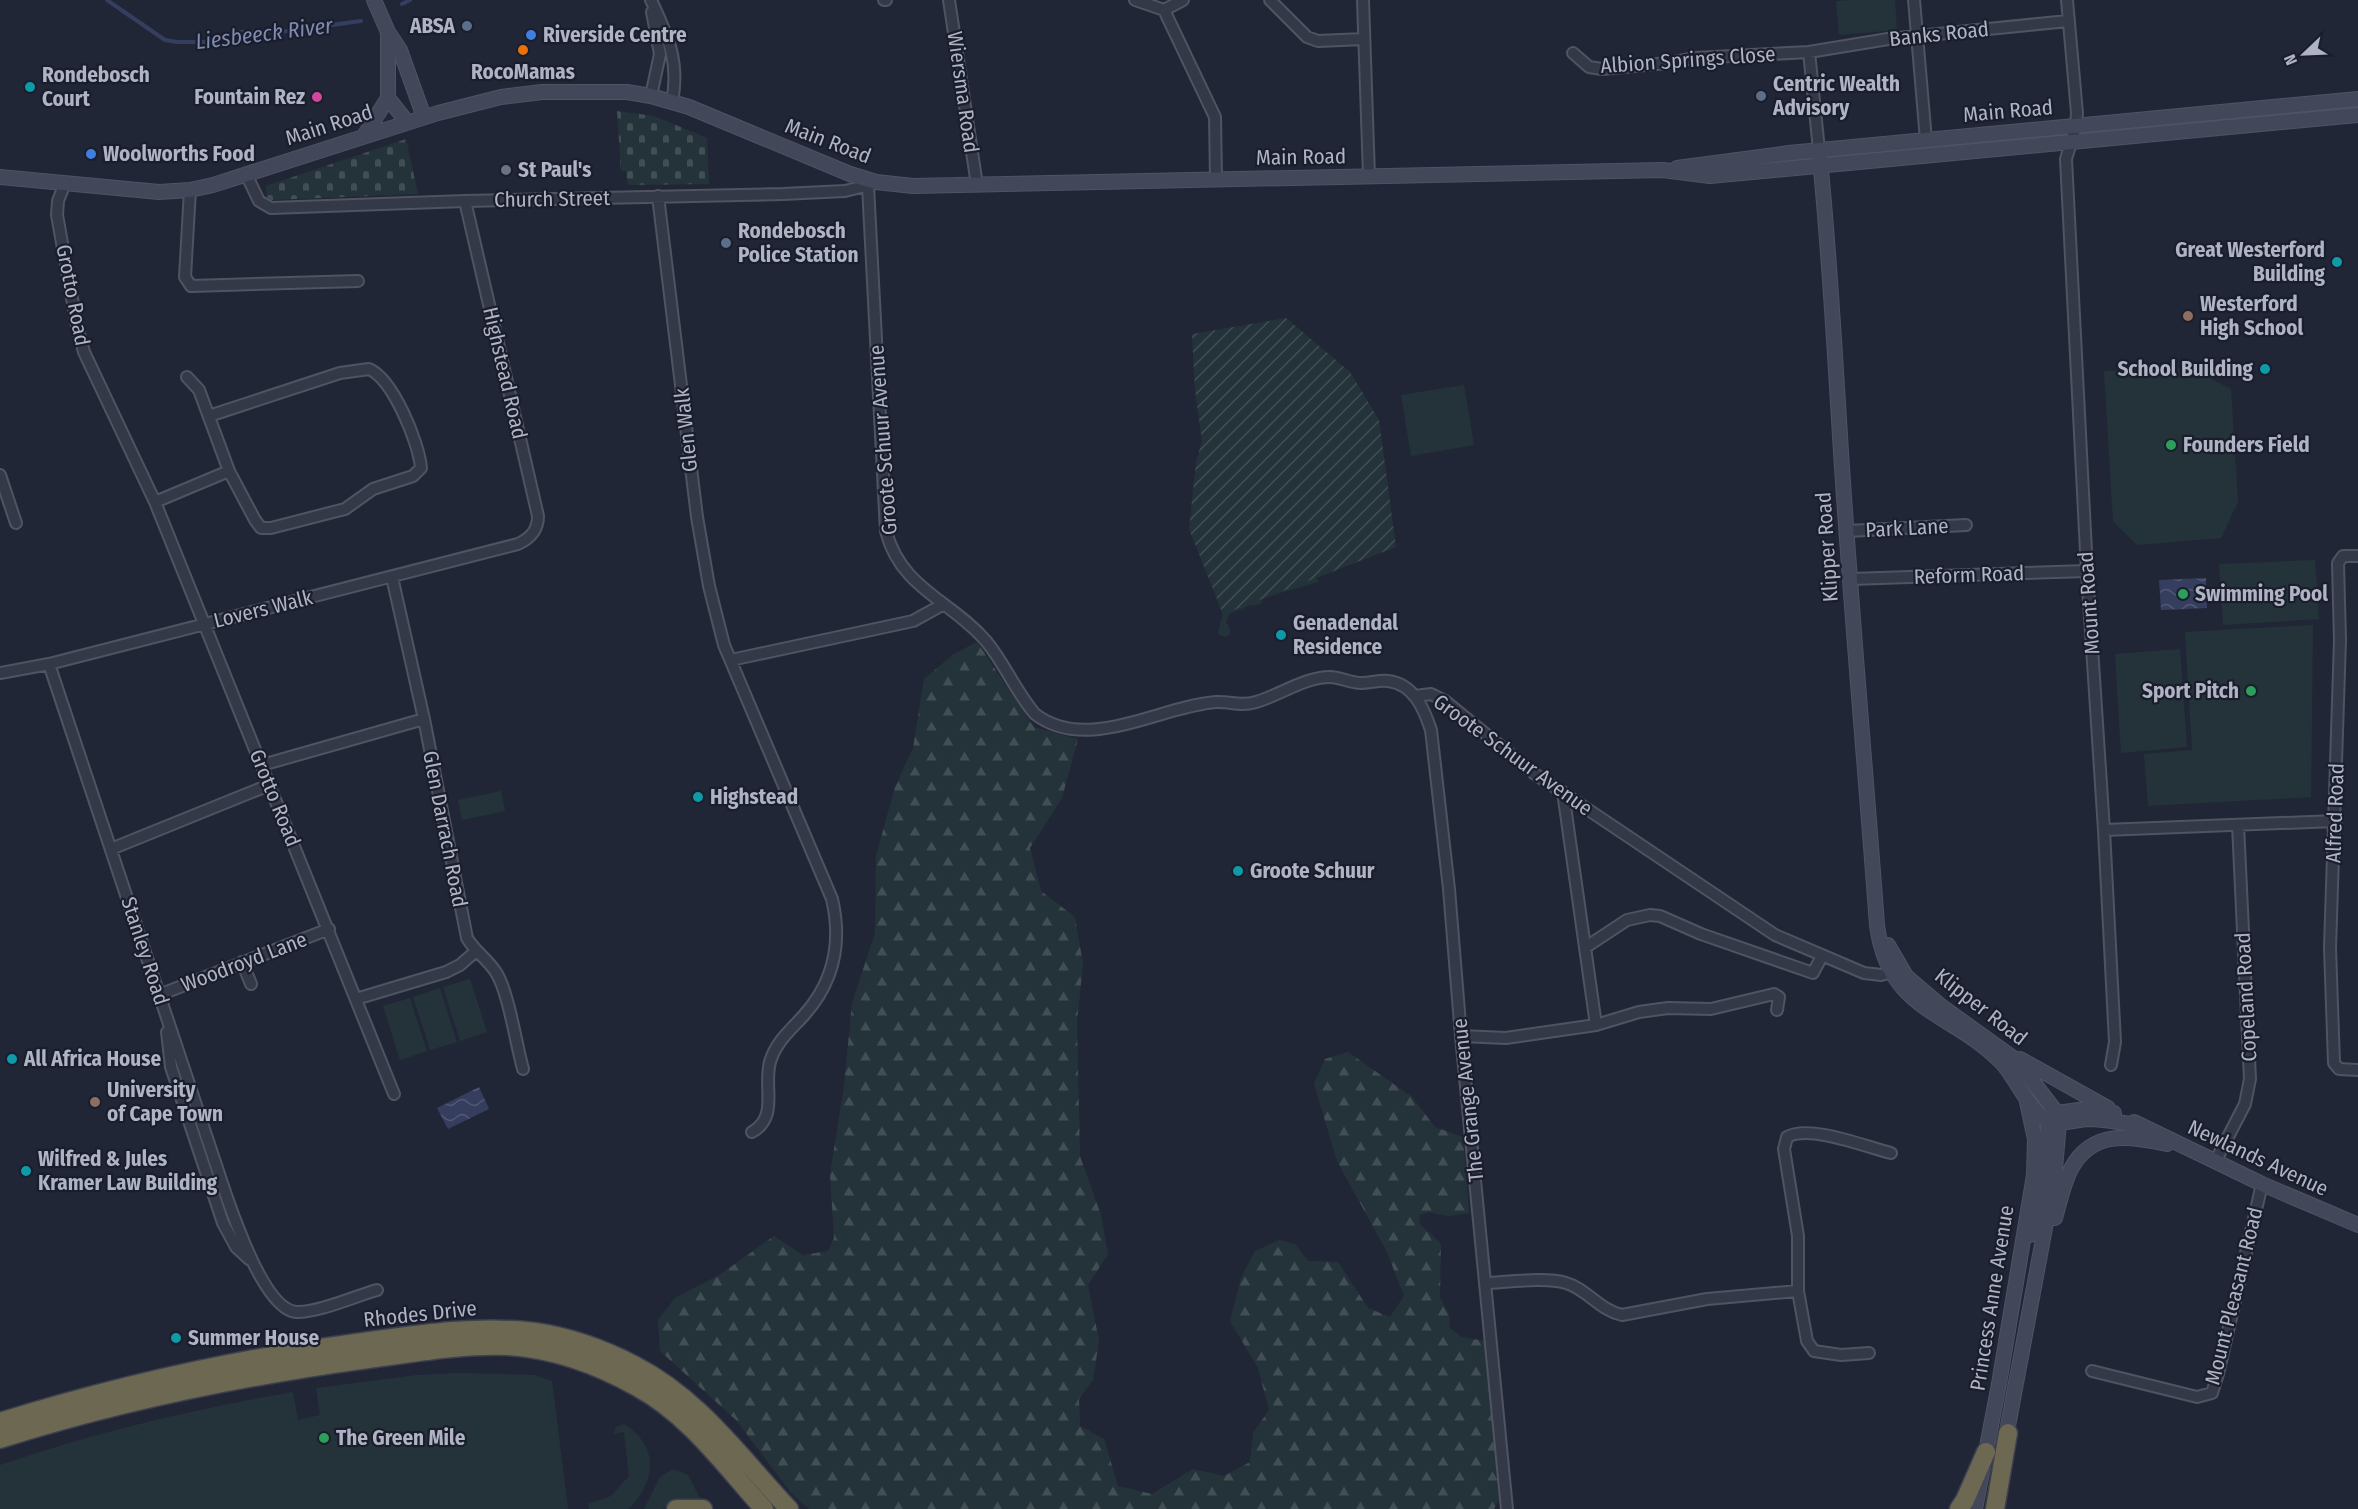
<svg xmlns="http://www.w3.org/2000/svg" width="2358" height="1509" viewBox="0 0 2358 1509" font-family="'Fira Sans Condensed',sans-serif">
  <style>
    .green { fill: #243339 }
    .forest { fill: url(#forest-firs) }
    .cemetery { fill: url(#cemetery-stones) }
    .garden { fill: url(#garden-furrows) }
    .water { fill: url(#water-waves) }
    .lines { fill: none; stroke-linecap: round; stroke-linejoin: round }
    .stream { stroke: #353e5e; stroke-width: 4 }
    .minor-casing { stroke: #4f5362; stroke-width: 14 }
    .secondary-casing { stroke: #4f5362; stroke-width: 16 }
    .motorway-casing { stroke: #3c404f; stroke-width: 21 }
    .minor { stroke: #343948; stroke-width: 10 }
    .secondary { stroke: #42475a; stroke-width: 14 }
    .motorway { stroke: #6d6852; stroke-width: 18 }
    .service-dot { fill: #5c6f8a; stroke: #1a1e2c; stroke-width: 2 }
    .shop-dot { fill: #3f7fe0; stroke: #1a1e2c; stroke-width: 2 }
    .food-dot { fill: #e8710a; stroke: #1a1e2c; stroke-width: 2 }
    .culture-dot { fill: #0f9aa8; stroke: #1a1e2c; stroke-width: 2 }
    .hotel-dot { fill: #d1479c; stroke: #1a1e2c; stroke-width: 2 }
    .worship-dot { fill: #6b7280; stroke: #1a1e2c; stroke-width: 2 }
    .education-dot { fill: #8d6e63; stroke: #1a1e2c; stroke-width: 2 }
    .leisure-dot { fill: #2e9e5b; stroke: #1a1e2c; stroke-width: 2 }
    .labels { text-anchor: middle; stroke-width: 4.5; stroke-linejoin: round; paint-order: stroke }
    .poi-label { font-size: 21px; font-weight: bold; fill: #afb3c4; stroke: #1a1e2c; text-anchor: start }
    .street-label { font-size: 21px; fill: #afb3c4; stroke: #1a1e2c }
    .water-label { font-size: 22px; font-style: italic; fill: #7f8bb1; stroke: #1a1e2c }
  </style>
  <defs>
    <pattern id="forest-firs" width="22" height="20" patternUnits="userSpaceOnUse" patternTransform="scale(1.5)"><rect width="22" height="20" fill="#243339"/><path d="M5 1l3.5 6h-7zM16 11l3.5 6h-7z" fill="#414e54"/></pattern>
    <pattern id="cemetery-stones" width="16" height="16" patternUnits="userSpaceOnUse" patternTransform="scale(1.5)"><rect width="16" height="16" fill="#243339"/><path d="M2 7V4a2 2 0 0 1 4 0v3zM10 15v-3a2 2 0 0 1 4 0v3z" fill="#414e54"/></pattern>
    <pattern id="garden-furrows" width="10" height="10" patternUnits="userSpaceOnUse" patternTransform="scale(1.5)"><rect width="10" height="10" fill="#243339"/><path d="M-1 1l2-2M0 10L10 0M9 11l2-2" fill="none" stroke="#414e54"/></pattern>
    <pattern id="water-waves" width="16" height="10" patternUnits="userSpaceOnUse" patternTransform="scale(1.5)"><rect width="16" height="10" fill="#353e5e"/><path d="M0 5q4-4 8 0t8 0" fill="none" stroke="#505873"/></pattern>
  </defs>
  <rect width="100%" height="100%" fill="#212637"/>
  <path class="green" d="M 1852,0 L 1895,0 L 1897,30 L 1839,35 L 1836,1 Z
    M 2190,368 L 2231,389 L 2238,502 L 2221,538 L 2137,545 L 2113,521 L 2104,371 Z
    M 1464,385 L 1474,445 L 1411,456 L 1401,395 Z
    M 2315,560 L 2319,619 L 2223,625 L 2219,564 Z
    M 1312,565 L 1318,582 C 1299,588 1281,592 1263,599 L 1261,604 L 1254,606 L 1251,605 L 1229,614 L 1226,622 L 1230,629 L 1230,634 L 1225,637 L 1219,635 L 1218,632 L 1223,614 L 1215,594 Z
    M 2313,625 L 2311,797 L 2148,806 L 2144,754 L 2192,750 L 2185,632 Z
    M 2180,649 L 2187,747 L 2121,753 L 2115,654 Z
    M 501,791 L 505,811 L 462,820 L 458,800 Z
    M 470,979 L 487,1032 L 460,1041 L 443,987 Z
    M 440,988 L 457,1042 L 430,1050 L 413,997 Z
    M 410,998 L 427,1051 L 400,1060 L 383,1006 Z
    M 459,1373 L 534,1375 L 552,1381 L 568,1509 L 0,1509 L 0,1465 C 95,1432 194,1409 293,1392 L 298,1420 L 320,1415 L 316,1388 L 417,1375 Z
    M 624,1424 C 660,1447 656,1480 629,1509 L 589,1509 L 588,1504 L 611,1496 L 629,1476 L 624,1432 L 613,1434 L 616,1427 Z
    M 673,1469 L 688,1475 L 701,1500 L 662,1509 L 644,1509 L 660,1477 Z"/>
  <path class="forest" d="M 977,642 L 1034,727 L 1078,739 L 1062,798 L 1030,848 L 1041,891 L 1075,917 L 1083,964 L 1077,1022 L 1080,1156 L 1101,1215 L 1108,1254 L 1088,1285 L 1099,1341 L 1093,1380 L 1079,1399 L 1080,1426 L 1104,1439 L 1118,1486 L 1152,1494 L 1193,1469 L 1224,1476 L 1250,1462 L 1253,1433 L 1269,1410 L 1258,1368 L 1230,1321 L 1241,1278 L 1255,1251 L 1279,1240 L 1295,1244 L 1308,1261 L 1338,1262 L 1368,1308 L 1390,1317 L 1404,1296 L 1387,1252 L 1337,1161 L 1314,1084 L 1325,1059 L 1348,1052 L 1412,1097 L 1435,1127 L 1463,1137 L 1469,1213 L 1448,1216 L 1428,1212 L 1419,1215 L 1420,1224 L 1441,1244 L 1440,1298 L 1449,1314 L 1450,1328 L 1462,1337 L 1485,1341 L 1500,1499 L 1494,1509 L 809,1509 L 791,1493 L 737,1421 L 660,1351 L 658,1320 L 675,1298 L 721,1274 L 774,1236 L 803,1255 L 828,1251 L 834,1238 L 830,1174 L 844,1086 L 852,1003 L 875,933 L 876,856 L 895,787 L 913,748 L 924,679 L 954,654 Z"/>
  <path class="cemetery" d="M 617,111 L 654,116 L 707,138 L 709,184 L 628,185 L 626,171 L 621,171 Z
    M 406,139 L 418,194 L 271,200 L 267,197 L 266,186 Z"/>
  <path class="garden" d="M 1286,318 L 1350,372 L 1379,420 L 1396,547 L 1223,614 L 1189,529 L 1196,462 L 1202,441 L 1195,390 L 1192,334 Z"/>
  <path class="water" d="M 2206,578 L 2207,608 L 2161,610 L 2159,580 Z
    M 479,1087 L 489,1109 L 448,1129 L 437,1108 Z"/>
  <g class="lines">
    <path class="stream" d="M 107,0 L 165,40 L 177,42 L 206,42 L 239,32 L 287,31 L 361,21
      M 402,4 L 410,0"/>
    <defs>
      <path id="minor" d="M 651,0 C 668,37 680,61 672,102
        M 884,0 L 886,0
        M 949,0 L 977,185
        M 1135,0 L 1164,10 L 1215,117 L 1216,179
        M 1270,0 L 1307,37 L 1318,41 L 1364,39
        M 1363,0 L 1369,176
        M 1914,0 L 1926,140
        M 2067,0 L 2077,113 L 2076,126 L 2066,159 L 2087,571 L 2104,830 L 2115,1042 L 2111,1065
        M 1164,10 L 1183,0
        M 1809,52 L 1819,150
        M 1573,53 L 1589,67 L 1602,69 L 1668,63 L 1694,58 L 1809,52 L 1888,39 L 2068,21
        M 651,96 L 660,54 L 652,12
        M 246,174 L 259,201 L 271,208 L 465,201 L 783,194 L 845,191 L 873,184
        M 65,183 L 58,201 L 57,215 L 77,326 L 84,352 L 155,502 L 394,1094
        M 868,186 L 886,531 C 900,588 952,601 986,641 C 1005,664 1016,692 1035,714 C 1087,754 1160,706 1216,702 C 1231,701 1239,707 1256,702 C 1280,695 1305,677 1330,677 C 1340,677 1350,683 1361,683 C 1370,683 1379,680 1388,681 C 1414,684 1424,709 1431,730 L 1449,889 L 1461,1036 L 1507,1509
        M 190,190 L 185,277 L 191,286 L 358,281
        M 658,196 L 697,517 L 709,586 L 724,645 L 832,899 C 842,942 835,980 805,1014 C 791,1030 776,1041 770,1062 C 763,1087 779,1117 752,1132
        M 187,377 L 199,390 L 229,471 L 255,520 L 261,528 L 271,528 L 345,509 L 373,489 L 413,476 L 421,468 C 419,443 393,379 369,369 L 340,373 L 209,416
        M 0,475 L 16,523
        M 155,502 L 229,471
        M 1847,531 L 1966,525
        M 2358,556 L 2343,556 L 2338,563 L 2340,640 L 2330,948 L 2334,1063 L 2339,1069 L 2358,1070
        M 392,577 L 424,719 L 467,938 C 475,952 489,960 497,974 C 509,995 516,1044 523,1069
        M 1851,579 L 2087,571
        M 731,660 L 913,621 L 942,605
        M 49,664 L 225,1192 C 234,1218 265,1309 296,1312 C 317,1313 356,1296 377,1290
        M 0,673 L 49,664 L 518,544 C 531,538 538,530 538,516 L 465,201
        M 1415,696 L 1431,694 L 1445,701 L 1535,774 L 1775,935 L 1864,973 L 1881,975 L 1899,970
        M 262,765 L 424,719
        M 1563,792 L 1596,1025
        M 2104,830 L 2336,821
        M 111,849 L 269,785
        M 1586,947 L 1627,920 L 1650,915 L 1660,916 L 1701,934 L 1813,973 L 1822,956
        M 242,962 L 251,984
        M 159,995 L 329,929
        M 356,999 L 446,972 L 460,965 L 475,952
        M 167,1032 L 171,1067 L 223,1223 L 236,1247 L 249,1259
        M 1461,1036 L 1506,1038 L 1596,1025 L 1639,1012 L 1668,1008 L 1711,1009 L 1774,994 L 1779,997 L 1777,1010
        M 2215,1162 L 2245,1104 L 2250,1079 L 2238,825
        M 1486,1283 C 1507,1282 1547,1277 1566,1283 C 1587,1289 1599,1310 1622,1315 L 1707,1299 L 1798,1291 L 1807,1341 L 1814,1351 L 1841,1355 L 1869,1353
        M 1798,1291 L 1798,1236 L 1784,1149 L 1787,1137 C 1810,1124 1866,1147 1891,1153
        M 2092,1371 L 2197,1397 L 2212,1393 L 2218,1374 L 2262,1184"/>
      <path id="secondary" d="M 374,0 L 388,32 L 400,50 L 424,117
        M 388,32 L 388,98 L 407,122
        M 364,136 L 388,98
        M 1819,150 C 1829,245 1834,340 1840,436 C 1850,599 1865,762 1877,925 C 1888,1012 1951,1011 2001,1062 C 2016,1077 2031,1116 2050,1121 C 2062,1125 2075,1120 2087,1119 C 2105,1119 2124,1123 2142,1126
        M 1677,168 L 1789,153 L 2358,99
        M 0,177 L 159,192 L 190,190 L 213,185 L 438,113 L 501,97 L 542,92 L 627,92 L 651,96 L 689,107 L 850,174 L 876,182 L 913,186 L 1663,170 L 1710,176 L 2358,115
        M 1888,945 L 1906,976 L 1941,1006 L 2016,1060 L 2057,1113 L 2059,1123 L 2054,1180 L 2005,1442
        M 2020,1059 L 2108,1108
        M 2057,1113 L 2086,1109 L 2114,1113
        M 2134,1122 L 2262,1184 L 2358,1225
        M 2055,1218 C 2060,1202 2063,1184 2071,1169 C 2092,1129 2131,1136 2167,1144
        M 2030,1235 L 2043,1183 L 2049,1121 L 2055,1115
        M 1975,1509 L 1999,1384 L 2034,1175 L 2035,1139 L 2027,1102"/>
      <path id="motorway" d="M 0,1422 C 119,1385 240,1358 363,1342 C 420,1334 478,1325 535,1332 C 569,1337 603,1349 634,1365 C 699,1398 740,1457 789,1509
        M 0,1439 C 120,1401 243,1376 368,1359 C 414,1353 461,1344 508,1346 C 553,1349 598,1365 637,1387 C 689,1415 725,1466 764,1509
        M 676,1509 L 703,1509
        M 1959,1509 L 1965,1500 L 1986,1452
        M 1995,1509 L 2008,1433"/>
    </defs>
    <use href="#minor" class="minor-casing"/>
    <use href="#secondary" class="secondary-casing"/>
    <use href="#motorway" class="motorway-casing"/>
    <use href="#minor" class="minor"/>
    <use href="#secondary" class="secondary"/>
    <use href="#motorway" class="motorway"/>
  </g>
  <g class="service-dot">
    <circle cx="467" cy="26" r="6"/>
    <circle cx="1761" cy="96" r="6"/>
    <circle cx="726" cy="243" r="6"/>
  </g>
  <g class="shop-dot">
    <circle cx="531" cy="35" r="6"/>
    <circle cx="91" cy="154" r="6"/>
  </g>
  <circle class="food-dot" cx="523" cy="50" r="6"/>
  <g class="culture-dot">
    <circle cx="30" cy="87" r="6"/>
    <circle cx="2337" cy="262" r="6"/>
    <circle cx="2265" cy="369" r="6"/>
    <circle cx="1281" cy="635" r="6"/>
    <circle cx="698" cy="797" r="6"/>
    <circle cx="1238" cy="871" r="6"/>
    <circle cx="12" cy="1059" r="6"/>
    <circle cx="26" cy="1171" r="6"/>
    <circle cx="176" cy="1338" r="6"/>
  </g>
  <circle class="hotel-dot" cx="317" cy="97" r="6"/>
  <circle class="worship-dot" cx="506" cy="170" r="6"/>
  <g class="education-dot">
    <circle cx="2188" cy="316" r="6"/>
    <circle cx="95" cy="1102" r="6"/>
  </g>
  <g class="leisure-dot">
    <circle cx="2171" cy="445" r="6"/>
    <circle cx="2183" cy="594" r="6"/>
    <circle cx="2251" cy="691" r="6"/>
    <circle cx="324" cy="1438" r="6"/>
  </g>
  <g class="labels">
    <g class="poi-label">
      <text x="455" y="33" text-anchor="end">ABSA</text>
      <text x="543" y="42">Riverside Centre</text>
      <text x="523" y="79" text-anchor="middle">RocoMamas</text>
      <text x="42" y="82">Rondebosch<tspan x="42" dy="24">Court</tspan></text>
      <text x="1773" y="91">Centric Wealth<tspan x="1773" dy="24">Advisory</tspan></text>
      <text x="305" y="104" text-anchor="end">Fountain Rez</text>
      <text x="103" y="161">Woolworths Food</text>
      <text x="518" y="177">St Paul's</text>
      <text x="738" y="238">Rondebosch<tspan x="738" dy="24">Police Station</tspan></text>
      <text x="2325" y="257" text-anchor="end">Great Westerford<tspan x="2325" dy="24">Building</tspan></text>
      <text x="2200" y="311">Westerford<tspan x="2200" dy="24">High School</tspan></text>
      <text x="2253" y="376" text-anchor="end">School Building</text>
      <text x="2183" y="452">Founders Field</text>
      <text x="2195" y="601">Swimming Pool</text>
      <text x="1293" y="630">Genadendal<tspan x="1293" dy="24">Residence</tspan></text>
      <text x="2239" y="698" text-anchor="end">Sport Pitch</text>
      <text x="710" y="804">Highstead</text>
      <text x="1250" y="878">Groote Schuur</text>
      <text x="24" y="1066">All Africa House</text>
      <text x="107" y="1097">University<tspan x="107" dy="24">of Cape Town</tspan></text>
      <text x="38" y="1166">Wilfred &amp; Jules<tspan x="38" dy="24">Kramer Law Building</tspan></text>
      <text x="188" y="1345">Summer House</text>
      <text x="336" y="1445">The Green Mile</text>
    </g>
    <g class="street-label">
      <text transform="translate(1939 34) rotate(-6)" y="7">Banks Road</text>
      <text transform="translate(1688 60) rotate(-4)" y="7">Albion Springs Close</text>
      <text transform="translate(963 92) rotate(82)" y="7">Wiersma Road</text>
      <text transform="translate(2008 111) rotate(-5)" y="7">Main Road</text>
      <text transform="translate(329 125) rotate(-18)" y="7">Main Road</text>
      <text transform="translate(828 141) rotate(21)" y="7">Main Road</text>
      <text transform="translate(1301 157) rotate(-1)" y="7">Main Road</text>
      <text transform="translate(552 199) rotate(-1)" y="7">Church Street</text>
      <text transform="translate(73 295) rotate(79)" y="7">Grotto Road</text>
      <text transform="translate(505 373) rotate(77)" y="7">Highstead Road</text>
      <text transform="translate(686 430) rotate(-96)" y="7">Glen Walk</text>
      <text transform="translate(883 440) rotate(-94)" y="7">Groote Schuur Avenue</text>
      <text transform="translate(1907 528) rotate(-3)" y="7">Park Lane</text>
      <text transform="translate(1827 547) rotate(-94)" y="7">Klipper Road</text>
      <text transform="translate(1969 575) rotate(-2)" y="7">Reform Road</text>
      <text transform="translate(2089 603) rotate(-94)" y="7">Mount Road</text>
      <text transform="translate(263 609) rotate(-14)" y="7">Lovers Walk</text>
      <text transform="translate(1513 755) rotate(36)" y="7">Groote Schuur Avenue</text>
      <text transform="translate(275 798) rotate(68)" y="7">Grotto Road</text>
      <text transform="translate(2335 813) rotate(-88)" y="7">Alfred Road</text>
      <text transform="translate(445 829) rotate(79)" y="7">Glen Darrach Road</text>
      <text transform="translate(145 951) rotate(72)" y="7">Stanley Road</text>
      <text transform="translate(244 962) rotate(-21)" y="7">Woodroyd Lane</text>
      <text transform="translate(2246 997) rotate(-93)" y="7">Copeland Road</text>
      <text transform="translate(1981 1007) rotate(38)" y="7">Klipper Road</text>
      <text transform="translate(1468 1100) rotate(-96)" y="7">The Grange Avenue</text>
      <text transform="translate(2258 1158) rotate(25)" y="7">Newlands Avenue</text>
      <text transform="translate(2234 1296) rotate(-76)" y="7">Mount Pleasant Road</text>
      <text transform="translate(1992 1298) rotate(-81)" y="7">Princess Anne Avenue</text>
      <text transform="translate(420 1314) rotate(-6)" y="7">Rhodes Drive</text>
    </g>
    <g class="water-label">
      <text transform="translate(264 33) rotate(-7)" y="8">Liesbeeck River</text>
    </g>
  </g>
  <g transform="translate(2304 54) rotate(247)" stroke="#1a1e2c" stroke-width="4.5" paint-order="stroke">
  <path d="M0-4.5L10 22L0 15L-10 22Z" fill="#afb3c4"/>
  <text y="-9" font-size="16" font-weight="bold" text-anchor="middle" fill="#afb3c4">N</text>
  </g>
</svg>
